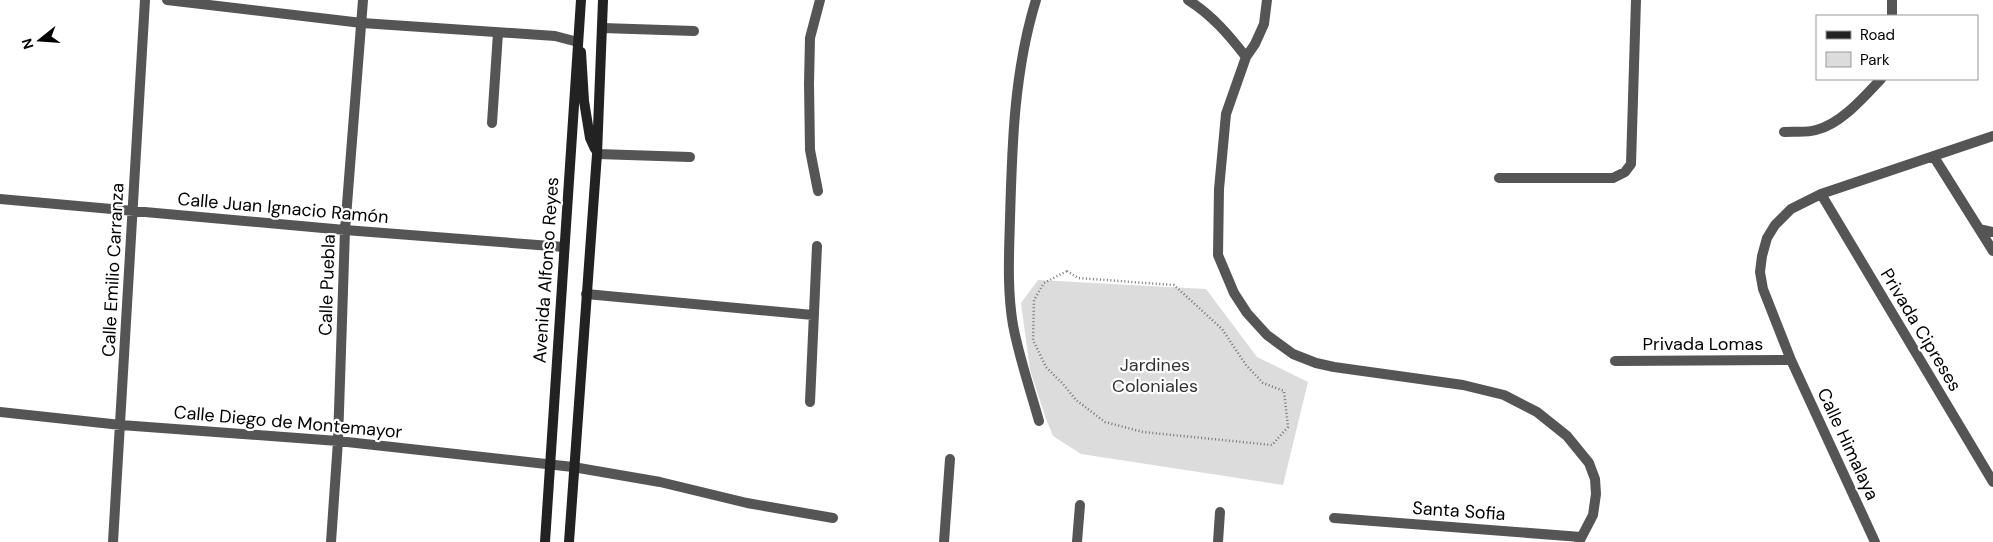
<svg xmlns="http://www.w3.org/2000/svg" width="1993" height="542" viewBox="0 0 1993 542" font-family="'DM Sans',sans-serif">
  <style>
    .green { fill: #dcdcdc }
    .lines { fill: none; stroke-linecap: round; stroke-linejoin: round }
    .path { stroke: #777; stroke-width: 2.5; stroke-dasharray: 1 2.5; stroke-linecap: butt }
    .minor { stroke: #555; stroke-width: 10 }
    .tertiary { stroke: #555; stroke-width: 10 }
    .secondary { stroke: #222; stroke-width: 10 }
    .labels { text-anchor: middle; stroke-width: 4.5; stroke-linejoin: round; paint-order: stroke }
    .street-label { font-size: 18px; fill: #000; stroke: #fff }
    .park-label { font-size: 18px; fill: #333; stroke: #fff }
  </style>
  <rect width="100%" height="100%" fill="#fff"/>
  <path class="green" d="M 1038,280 L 1206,289 L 1257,357 L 1308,382 L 1283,485 L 1081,454 L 1053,436 L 1046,419 L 1030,370 L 1021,303 Z"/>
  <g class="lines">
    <path class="path" d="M 1067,271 L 1078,278 L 1174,285 L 1222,329 L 1246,365 L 1263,383 L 1284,391 L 1288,427 L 1272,445 L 1143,432 L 1105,422 L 1076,400 L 1063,384 L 1046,367 L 1033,340 L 1034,300 L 1044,283 Z"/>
    <path class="minor" d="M 1036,0 C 1014,71 1012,145 1010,219 C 1009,254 1007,290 1013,325 C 1019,357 1030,389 1039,421
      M 1188,0 C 1212,15 1229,35 1246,57
      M 1267,0 L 1264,24 L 1255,44 L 1246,57 L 1226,114 L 1219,189 L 1218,255 L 1234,293 L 1247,313 L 1267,335 L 1293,354 L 1316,363 L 1334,367 L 1463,385 L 1504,395 L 1537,412 L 1567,436 L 1589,463 L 1595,479 L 1596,494 L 1593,515 L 1579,542
      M 1892,0 L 1892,16
      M 602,28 L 694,31
      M 492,123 L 498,33
      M 1784,132 C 1794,131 1806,133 1816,130 C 1841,124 1864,97 1881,79
      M 597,154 L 690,157
      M 1934,157 L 1993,251
      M 1499,178 L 1613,178 L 1625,172 L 1631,164 L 1636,0
      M 818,191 L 810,150 L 809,84 L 810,38 L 820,0
      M 1821,194 L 1993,482
      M 0,199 L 345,230 L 564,247
      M 1979,229 L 1993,232
      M 586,294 L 813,315
      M 1615,361 L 1791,360
      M 810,402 L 817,246
      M 0,412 L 121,425 L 338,441 L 573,467 L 660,482 L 747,503 L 833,518
      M 1334,518 L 1581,537
      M 113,542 L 145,0
      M 331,542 L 338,441 L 345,230 L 363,0
      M 944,542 L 950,459
      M 1077,542 L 1080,505
      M 1218,542 L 1220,512
      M 1875,542 L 1791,360 L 1763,289 L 1760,272 L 1762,256 L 1767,238 L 1775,225 L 1791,209 L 1821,194 L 1993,136"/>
    <path class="tertiary" d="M 167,0 L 362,23 L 555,36 L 578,42"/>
    <path class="secondary" d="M 581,52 L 584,101 L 590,138 L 595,149
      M 545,542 L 581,0
      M 569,542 L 597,154 L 603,0"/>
  </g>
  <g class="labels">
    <g class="street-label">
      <text transform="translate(283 208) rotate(5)" y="6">Calle Juan Ignacio Ramón</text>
      <text transform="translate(113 270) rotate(-87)" y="6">Calle Emilio Carranza</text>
      <text transform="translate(546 270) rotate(-86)" y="6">Avenida Alfonso Reyes</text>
      <text transform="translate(327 285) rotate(-88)" y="6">Calle Puebla</text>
      <text transform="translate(1921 330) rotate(59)" y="6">Privada Cipreses</text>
      <text x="1703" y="350">Privada Lomas</text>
      <text transform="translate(288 422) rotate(5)" y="6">Calle Diego de Montemayor</text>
      <text transform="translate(1848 444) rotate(65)" y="6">Calle Himalaya</text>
      <text transform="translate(1459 511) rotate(4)" y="6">Santa Sofia</text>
    </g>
    <g class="park-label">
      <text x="1155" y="371">Jardines<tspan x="1155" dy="21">Coloniales</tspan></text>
    </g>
  </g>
  <rect x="1816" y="15" width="162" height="65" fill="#ffffff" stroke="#999999"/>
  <rect x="1826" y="31" width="25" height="8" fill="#222222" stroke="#999999"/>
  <text x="1860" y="40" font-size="15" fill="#000000">Road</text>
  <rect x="1826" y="52" width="25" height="15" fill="#dcdcdc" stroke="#999999"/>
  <text x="1860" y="65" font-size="15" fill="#000000">Park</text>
  <g transform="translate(40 40) rotate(253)" stroke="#ffffff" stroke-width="4" paint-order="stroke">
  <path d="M0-4L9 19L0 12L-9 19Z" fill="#000000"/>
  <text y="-8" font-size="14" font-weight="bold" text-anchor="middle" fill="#000000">N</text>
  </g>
</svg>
